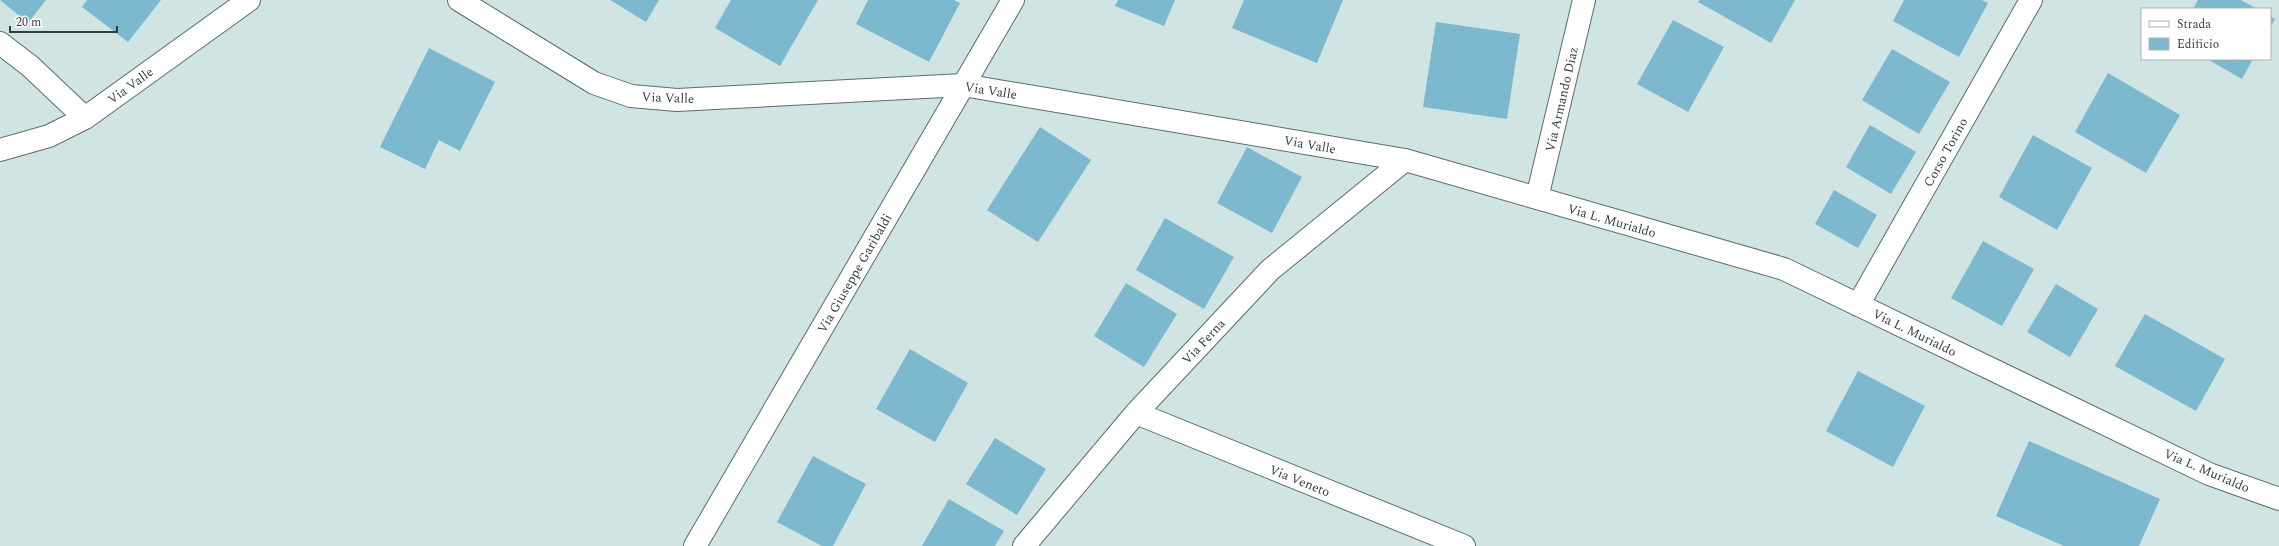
<svg xmlns="http://www.w3.org/2000/svg" width="2279" height="546" viewBox="0 0 2279 546" font-family="Spectral,serif">
  <style>
    .building { fill: #7cb9ce }
    .lines { fill: none; stroke-linecap: round; stroke-linejoin: round }
    .street-casing { stroke: #5b6c6d; stroke-width: 24 }
    .secondary-casing { stroke: #5b6c6d; stroke-width: 24 }
    .street { stroke: #fff; stroke-width: 22 }
    .secondary { stroke: #fff; stroke-width: 22 }
    .labels { text-anchor: middle; stroke-width: 4; stroke-linejoin: round; paint-order: stroke }
    .street-label { font-size: 13px; fill: #353d3d; stroke: #fff }
  </style>
  <rect width="100%" height="100%" fill="#d1e4e4"/>
  <path class="building" d="M 0,0 L 46,0 L 28,23 Z
    M 87,0 L 161,0 L 128,42 L 82,7 Z
    M 610,0 L 659,0 L 646,22 Z
    M 731,0 L 818,0 L 780,66 L 715,28 Z
    M 868,0 L 954,0 L 960,3 L 929,62 L 856,24 Z
    M 1118,0 L 1175,0 L 1164,26 L 1115,6 Z
    M 1244,0 L 1343,0 L 1317,63 L 1232,28 Z
    M 1700,0 L 1795,0 L 1771,43 L 1698,2 Z
    M 1904,0 L 1982,0 L 1988,3 L 1959,57 L 1893,21 Z
    M 2198,0 L 2241,0 L 2257,9 L 2193,9 Z
    M 2270,16 L 2275,19 L 2270,28 Z
    M 1673,20 L 1724,47 L 1688,112 L 1637,84 Z
    M 1436,22 L 1520,34 L 1507,119 L 1423,107 Z
    M 429,48 L 495,82 L 460,151 L 439,140 L 425,169 L 380,147 Z
    M 1892,49 L 1950,82 L 1919,134 L 1862,100 Z
    M 2207,59 L 2253,59 L 2242,79 Z
    M 2108,73 L 2180,115 L 2146,173 L 2075,132 Z
    M 1870,125 L 1916,152 L 1891,194 L 1846,167 Z
    M 1040,127 L 1091,160 L 1038,242 L 987,210 Z
    M 2033,135 L 2092,168 L 2057,230 L 1999,197 Z
    M 1247,147 L 1302,177 L 1272,233 L 1217,203 Z
    M 1834,190 L 1877,215 L 1858,248 L 1815,224 Z
    M 1165,218 L 1234,257 L 1204,309 L 1136,270 Z
    M 1983,241 L 2034,269 L 2002,326 L 1951,298 Z
    M 1126,283 L 1177,314 L 1144,367 L 1094,336 Z
    M 2056,284 L 2098,309 L 2070,357 L 2027,332 Z
    M 2145,314 L 2225,359 L 2196,411 L 2115,366 Z
    M 910,349 L 968,383 L 935,442 L 876,409 Z
    M 1858,371 L 1925,406 L 1893,467 L 1826,431 Z
    M 995,438 L 1046,469 L 1017,515 L 966,484 Z
    M 2029,441 L 2160,499 L 2139,546 L 2064,546 L 1996,516 Z
    M 813,456 L 866,484 L 833,546 L 822,546 L 777,522 Z
    M 949,499 L 1004,531 L 995,546 L 922,546 Z"/>
  <g class="lines">
    <defs>
      <path id="street" d="M 459,0 L 594,83 L 631,96 L 677,100 L 963,85 L 1405,160 L 1784,269 L 2209,474 L 2279,499
        M 0,43 L 30,66 L 85,118
        M 0,150 L 49,136 L 85,118 L 249,0
        M 1537,198 L 1584,0
        M 1858,305 L 2031,0
        M 1136,413 L 1464,546
        M 1024,546 L 1136,413 L 1270,270 L 1405,160"/>
      <path id="secondary" d="M 695,546 L 1013,0"/>
    </defs>
    <use href="#street" class="street-casing"/>
    <use href="#secondary" class="secondary-casing"/>
    <use href="#street" class="street"/>
    <use href="#secondary" class="secondary"/>
  </g>
  <g class="labels">
    <g class="street-label">
      <text transform="translate(130 85) rotate(-36)" y="5">Via Valle</text>
      <text transform="translate(991 90) rotate(9)" y="5">Via Valle</text>
      <text transform="translate(668 97) rotate(2)" y="5">Via Valle</text>
      <text transform="translate(1561 99) rotate(-77)" y="5">Via Armando Diaz</text>
      <text transform="translate(1310 144) rotate(10)" y="5">Via Valle</text>
      <text transform="translate(1945 152) rotate(-61)" y="5">Corso Torino</text>
      <text transform="translate(1612 220) rotate(16)" y="5">Via L. Murialdo</text>
      <text transform="translate(854 273) rotate(-60)" y="5">Via Giuseppe Garibaldi</text>
      <text transform="translate(1915 332) rotate(26)" y="5">Via L. Murialdo</text>
      <text transform="translate(1203 341) rotate(-47)" y="5">Via Ferna</text>
      <text transform="translate(2207 470) rotate(23)" y="5">Via L. Murialdo</text>
      <text transform="translate(1300 480) rotate(22)" y="5">Via Veneto</text>
    </g>
  </g>
  <rect x="2141" y="8" width="130" height="52" fill="#ffffff" stroke="#aeb1b1"/>
  <rect x="2149" y="21" width="20" height="6" fill="#ffffff" stroke="#aeb1b1"/>
  <text x="2177" y="28" font-size="12" fill="#353d3d">Strada</text>
  <rect x="2149" y="38" width="20" height="12" fill="#7cb9ce" stroke="#aeb1b1"/>
  <text x="2177" y="48" font-size="12" fill="#353d3d">Edificio</text>
  <path d="M10 26v6h107v-6" fill="none" stroke="#353d3d" stroke-width="2"/>
  <text x="16" y="26" font-size="12" fill="#353d3d" stroke="#ffffff" stroke-width="3" paint-order="stroke">20 m</text>
</svg>
